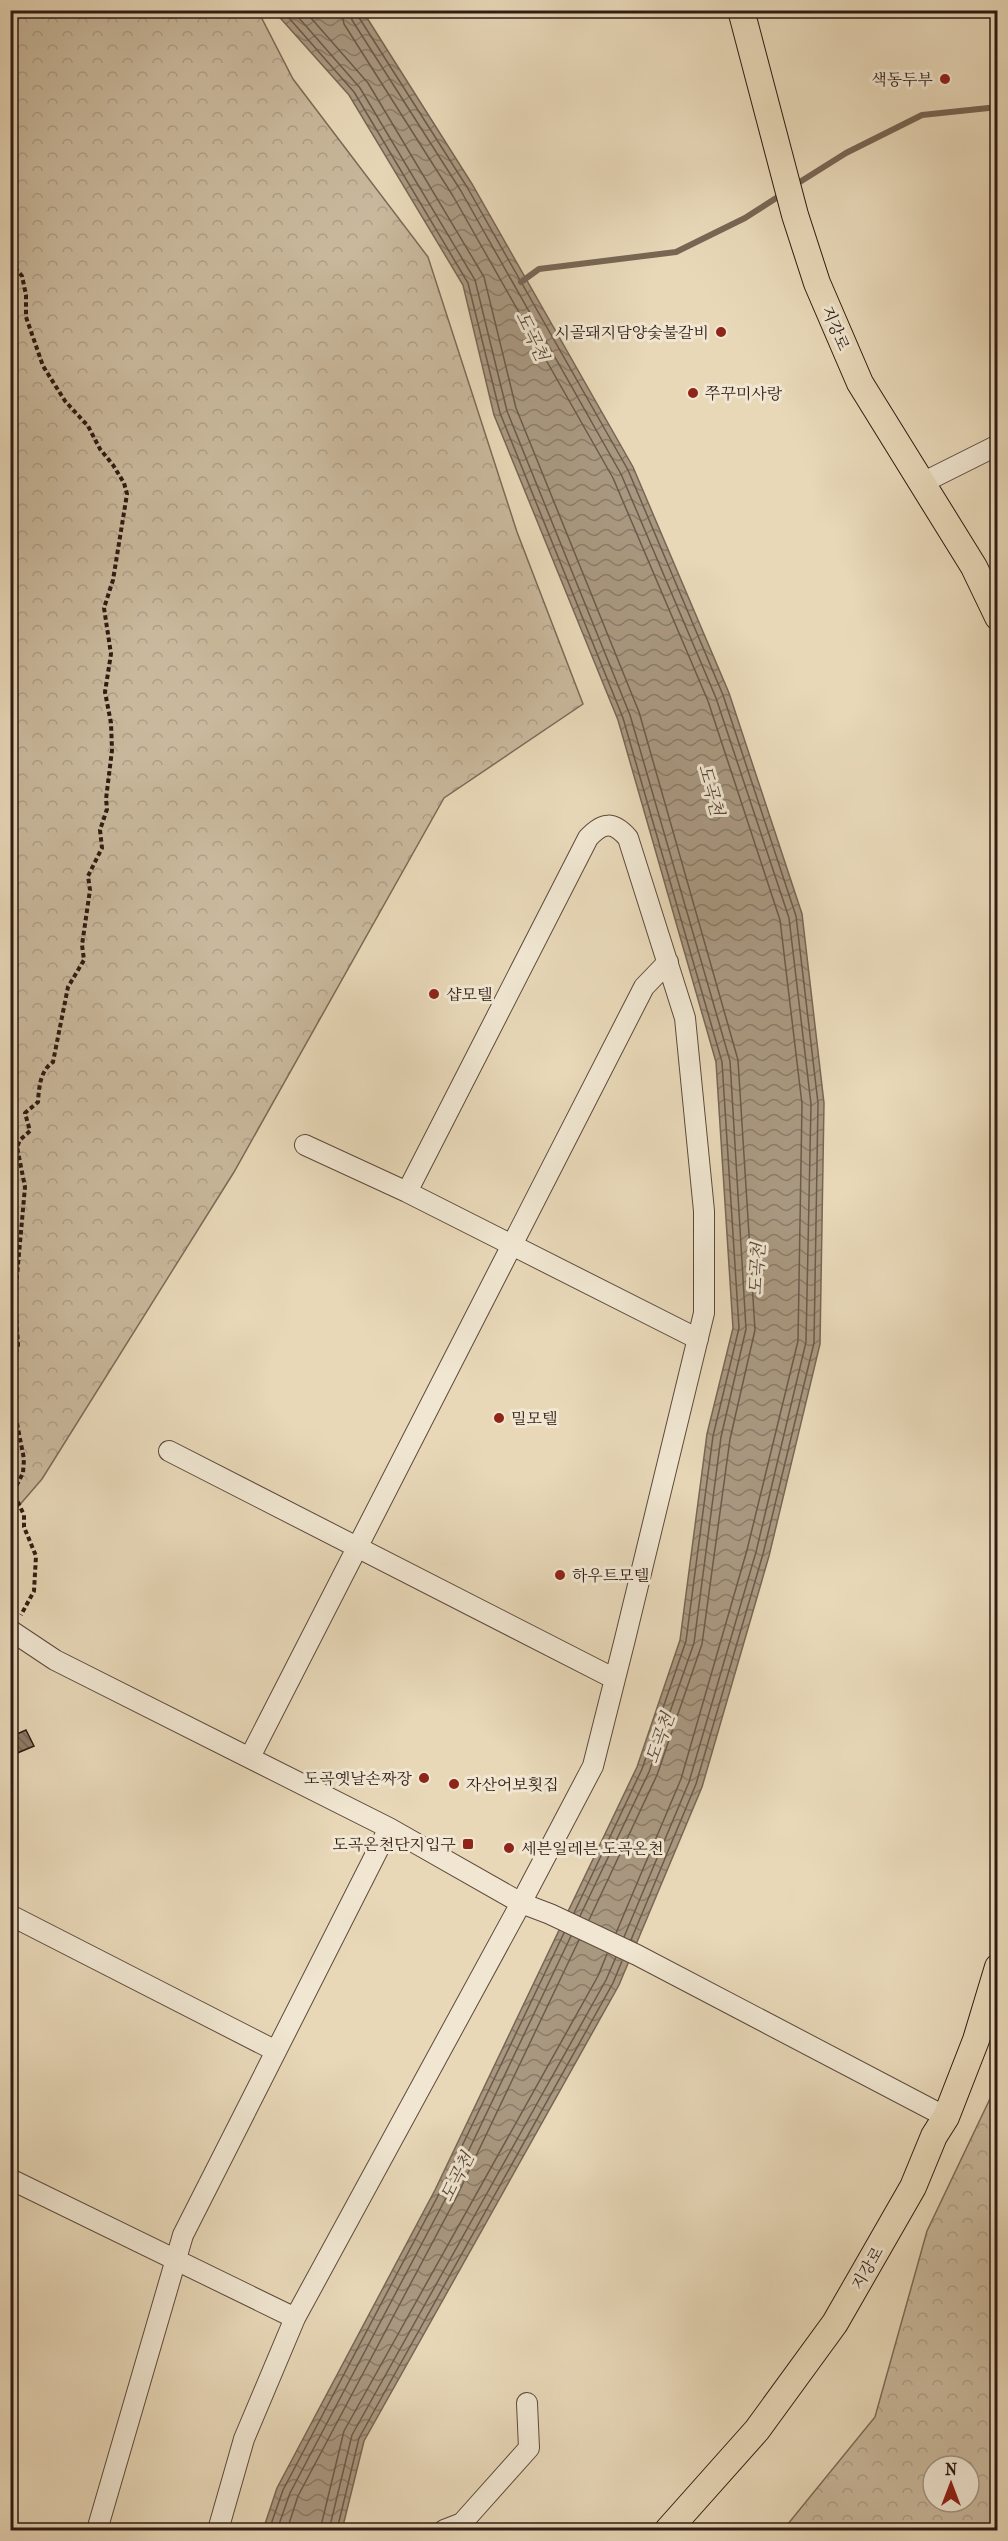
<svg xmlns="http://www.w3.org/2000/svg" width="1008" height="2541" viewBox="0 0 1008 2541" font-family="'IM FELL French Canon','Noto Serif KR',serif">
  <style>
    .forest { fill: url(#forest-crowns); stroke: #7c6a58; stroke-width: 1.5; fill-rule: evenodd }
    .water { fill: url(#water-waves); stroke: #786654; stroke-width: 1.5 }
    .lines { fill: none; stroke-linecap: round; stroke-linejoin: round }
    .shore { stroke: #6c5a4a; stroke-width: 1.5 }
    .stream { stroke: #786654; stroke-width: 6 }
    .building { fill: url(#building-back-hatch); stroke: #2f1b13; stroke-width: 1.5 }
    .minor-casing { stroke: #5d4a3c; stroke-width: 22 }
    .major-casing { stroke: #2f1b13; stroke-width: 28 }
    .path { stroke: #2f1b13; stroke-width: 4; stroke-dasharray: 4.5 3; stroke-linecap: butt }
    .minor { stroke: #f0e6d1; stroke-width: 20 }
    .major { stroke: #e8d8b8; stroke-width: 26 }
    .poi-dot { fill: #8f2418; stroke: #f0e6d1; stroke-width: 2 }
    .labels { text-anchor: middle; stroke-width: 6; stroke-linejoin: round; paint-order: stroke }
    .poi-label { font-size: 16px; fill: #2f1b13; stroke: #f0e6d1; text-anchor: start }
    .street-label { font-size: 16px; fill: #2f1b13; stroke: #f0e6d1 }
    .water-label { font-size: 18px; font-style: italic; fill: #5a4739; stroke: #f0e6d1 }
  </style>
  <defs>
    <pattern id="forest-crowns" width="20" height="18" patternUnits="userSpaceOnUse" patternTransform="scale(1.5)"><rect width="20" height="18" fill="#c9b89c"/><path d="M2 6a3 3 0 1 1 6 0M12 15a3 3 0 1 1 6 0" fill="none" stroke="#ad9e86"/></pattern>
    <pattern id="water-waves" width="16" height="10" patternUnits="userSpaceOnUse" patternTransform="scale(1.5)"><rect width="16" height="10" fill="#a99880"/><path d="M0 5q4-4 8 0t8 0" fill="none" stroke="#8a7b68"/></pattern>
    <pattern id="building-back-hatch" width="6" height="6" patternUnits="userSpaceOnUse" patternTransform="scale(1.5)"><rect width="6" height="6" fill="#8f7d69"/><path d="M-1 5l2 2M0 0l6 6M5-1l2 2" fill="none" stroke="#756655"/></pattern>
  </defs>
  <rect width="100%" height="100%" fill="#e8d8b8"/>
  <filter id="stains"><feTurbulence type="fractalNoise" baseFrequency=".00333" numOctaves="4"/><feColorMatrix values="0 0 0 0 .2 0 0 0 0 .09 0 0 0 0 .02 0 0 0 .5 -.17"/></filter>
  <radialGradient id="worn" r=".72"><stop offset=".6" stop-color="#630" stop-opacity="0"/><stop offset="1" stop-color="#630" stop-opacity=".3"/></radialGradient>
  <path class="forest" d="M 11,10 L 258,11 L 293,79 L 428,257 L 517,532 L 583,704 L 444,798 L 234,1172 L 42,1479 L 11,1515 Z
    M 997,2084 L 997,2530 L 783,2530 L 875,2417 L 927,2231 ZM 933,2466 L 969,2466 L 969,2502 L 933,2502 Z"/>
  <path class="water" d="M 362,10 L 472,184 L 633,467 L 729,693 L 802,914 L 824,1103 L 820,1344 L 769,1556 L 702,1787 L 619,1985 L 364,2441 L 342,2530 L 263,2530 L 277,2488 L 435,2190 L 637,1767 L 680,1640 L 707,1434 L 733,1328 L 716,1062 L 618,720 L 494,415 L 463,285 L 349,95 L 274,11 Z"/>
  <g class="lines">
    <path class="shore" d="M 282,10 L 354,92 L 468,283 L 500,413 L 623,718 L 722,1062 L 739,1328 L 713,1436 L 686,1641 L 642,1769 L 574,1913
      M 292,10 L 360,88 L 475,280 L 507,411 L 630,715 L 730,1061 L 746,1329 L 721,1437 L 694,1643 L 649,1772 L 580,1916
      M 304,10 L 368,83 L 484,277 L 516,408 L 639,712 L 738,1060 L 755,1330 L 730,1439 L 702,1644 L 657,1775 L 589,1920
      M 341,10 L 344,24 L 453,196 L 613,478 L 708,701 L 780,920 L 802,1104 L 798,1341 L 747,1550 L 681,1779 L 616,1933
      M 350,10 L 352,20 L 461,191 L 621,474 L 716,698 L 789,918 L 811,1104 L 806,1342 L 756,1552 L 689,1782 L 624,1937
      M 357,10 L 358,16 L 467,187 L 628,470 L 723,695 L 796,916 L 818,1103 L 814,1343 L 763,1554 L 696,1784 L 631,1940
      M 269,2530 L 283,2490 L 440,2192 L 564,1933
      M 277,2530 L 290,2493 L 447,2196 L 571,1936
      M 287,2530 L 298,2496 L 455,2200 L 579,1940
      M 320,2530 L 344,2431 L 598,1976 L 607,1954
      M 329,2530 L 352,2435 L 606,1980 L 616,1957
      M 337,2530 L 359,2438 L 613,1983 L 622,1961"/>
    <path class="stream" d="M 795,185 L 846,153 L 922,115 L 998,107
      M 521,282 L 539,269 L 676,252 L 745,218 L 784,193"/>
  </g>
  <path class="building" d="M 26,1730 L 34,1746 L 10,1756 L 10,1737 Z"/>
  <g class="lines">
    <defs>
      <path id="minor" d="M 922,483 L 998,445
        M 305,1145 L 407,1192 L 698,1339
        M 169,1451 L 615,1679
        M 10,1630 L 55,1660 L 389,1828 L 521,1903 L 550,1914 L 637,1955 L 946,2117
        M 250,1757 L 644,987 L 668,962
        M 10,1915 L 276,2051
        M 10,2179 L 295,2318
        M 97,2530 L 183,2235 L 389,1828
        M 218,2530 L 244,2439 L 295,2318 L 521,1903 L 593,1766 L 625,1639 L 704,1313 L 704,1211 L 685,1018 L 628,838 C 613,821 603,822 588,838 L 407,1192
        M 444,2530 L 462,2523 L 529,2448 L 527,2403"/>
      <path id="major" d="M 741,10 L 795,215 L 817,283 L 860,383 L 974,567 L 998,617
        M 668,2530 L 757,2430 L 835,2323 L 913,2187 L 934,2136 L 946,2117 L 976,2040 L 998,1967"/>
    </defs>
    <use href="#minor" class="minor-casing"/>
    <use href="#major" class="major-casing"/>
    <path class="path" d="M 10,262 L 22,276 L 26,295 L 26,317 L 43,366 L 65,401 L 88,426 L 100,449 L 113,465 L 124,483 L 127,494 L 113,580 L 104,608 L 111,654 L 105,692 L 111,723 L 112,750 L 106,799 L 107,809 L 100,830 L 102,848 L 88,876 L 90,890 L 82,945 L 84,960 L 68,987 L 53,1062 C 40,1071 39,1087 38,1102 L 25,1113 L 30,1131 L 20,1140 L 17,1147 L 25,1187 L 15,1298 L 18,1345 L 11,1374 L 12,1398 L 24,1459 L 23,1473 L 13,1492 L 24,1515 L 24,1527 L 36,1556 L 34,1591 L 21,1615"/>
    <use href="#minor" class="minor"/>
    <use href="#major" class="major"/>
  </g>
  <g class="poi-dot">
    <circle cx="945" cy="79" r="6"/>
    <circle cx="721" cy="332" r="6"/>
    <circle cx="693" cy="393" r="6"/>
    <circle cx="434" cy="994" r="6"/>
    <circle cx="499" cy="1418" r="6"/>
    <circle cx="560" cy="1575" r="6"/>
    <circle cx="424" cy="1778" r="6"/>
    <circle cx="454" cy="1784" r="6"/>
    <rect x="462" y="1838" width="12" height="12" rx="3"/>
    <circle cx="509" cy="1848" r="6"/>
  </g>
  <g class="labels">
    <g class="poi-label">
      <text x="933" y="85" text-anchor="end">색동두부</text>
      <text x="709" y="338" text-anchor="end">시골돼지담양숯불갈비</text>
      <text x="705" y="399">쭈꾸미사랑</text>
      <text x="446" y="1000">샵모텔</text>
      <text x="511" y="1424">밀모텔</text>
      <text x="572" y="1581">하우트모텔</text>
      <text x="412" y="1784" text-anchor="end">도곡옛날손짜장</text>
      <text x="466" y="1790">자산어보횟집</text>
      <text x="456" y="1850" text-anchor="end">도곡온천단지입구</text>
      <text x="521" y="1854">세븐일레븐 도곡온천</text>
    </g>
    <g class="street-label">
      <text transform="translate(836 328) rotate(67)" y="6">지강로</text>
      <text transform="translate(867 2268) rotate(-60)" y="6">지강로</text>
    </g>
    <g class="water-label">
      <text transform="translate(532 336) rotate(65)" y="6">도곡천</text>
      <text transform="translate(711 790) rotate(75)" y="6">도곡천</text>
      <text transform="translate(757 1269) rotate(-86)" y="6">도곡천</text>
      <text transform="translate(660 1738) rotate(-70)" y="6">도곡천</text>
      <text transform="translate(457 2177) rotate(-63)" y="6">도곡천</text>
    </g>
  </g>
  <rect width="1008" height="2541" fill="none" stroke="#e8d8b8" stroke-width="36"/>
  <rect x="12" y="12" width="984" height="2517" fill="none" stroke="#2f1b13" stroke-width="3"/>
  <rect x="18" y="18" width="972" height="2505" fill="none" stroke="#2f1b13" stroke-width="1.5"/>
  <g transform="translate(951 2484)"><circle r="28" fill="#f0e6d1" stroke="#a39585" stroke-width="1.5"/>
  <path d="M0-4.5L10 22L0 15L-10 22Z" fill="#8f2418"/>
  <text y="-9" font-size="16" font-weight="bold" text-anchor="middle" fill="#2f1b13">N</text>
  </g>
  <rect width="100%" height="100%" filter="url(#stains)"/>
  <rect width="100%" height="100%" fill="url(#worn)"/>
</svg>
